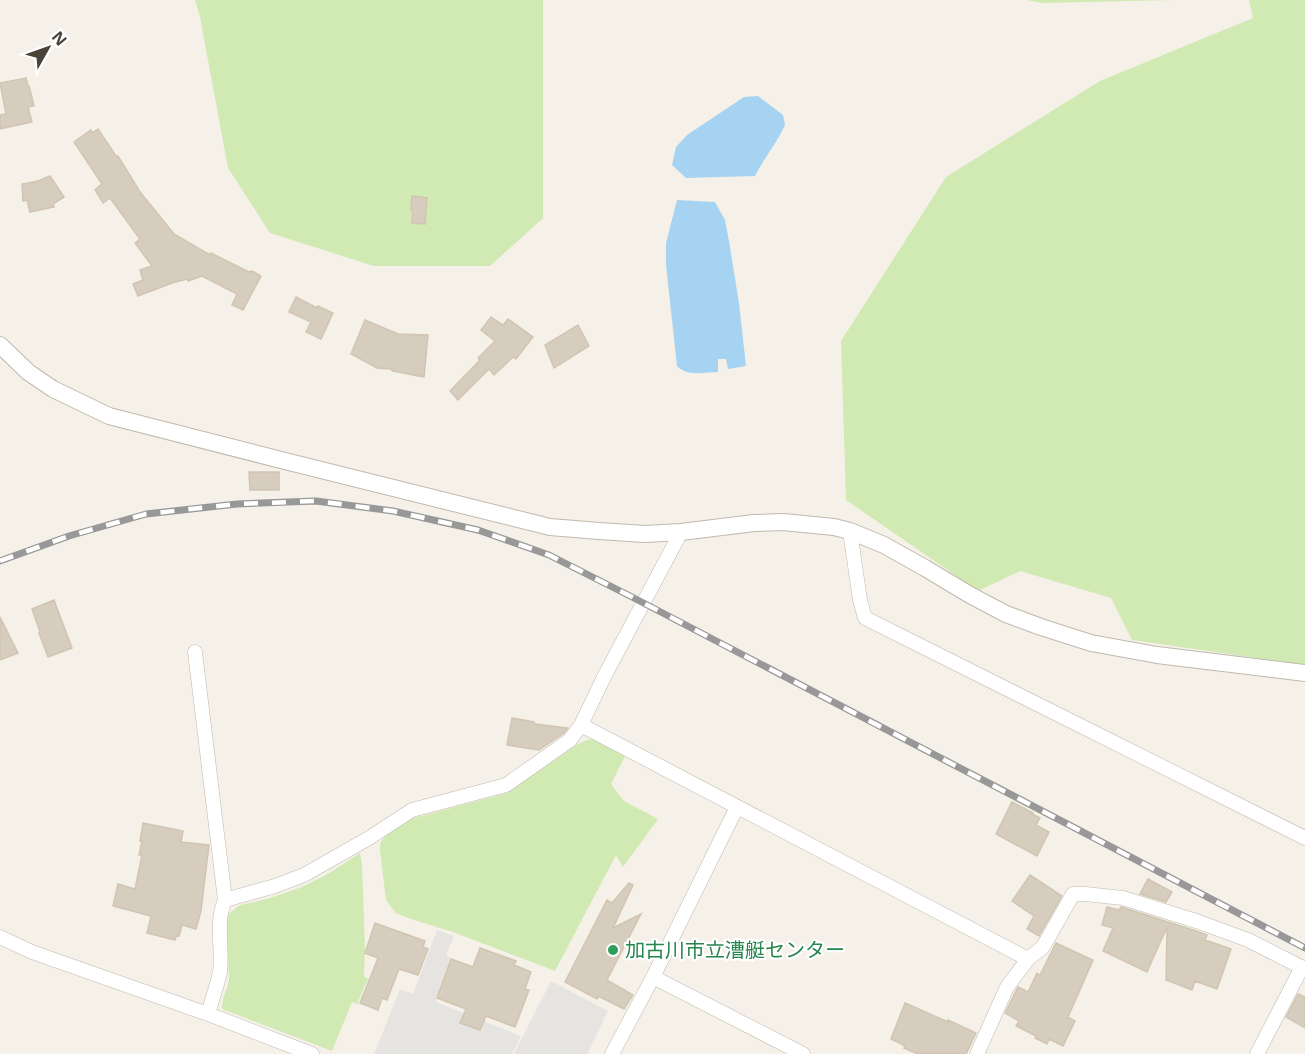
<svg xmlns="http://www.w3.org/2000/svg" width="1305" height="1054" viewBox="0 0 1305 1054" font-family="'Noto Sans','Noto Sans JP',sans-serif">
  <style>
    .green { fill: #d1e9b2 }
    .parking { fill: #e6e4e1 }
    .water { fill: #a6d3f1 }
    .building { fill: #d6cdbf; stroke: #d1c5b2; stroke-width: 1.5 }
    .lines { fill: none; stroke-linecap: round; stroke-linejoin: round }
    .minor-casing { stroke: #c0b9ac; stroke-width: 15 }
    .tertiary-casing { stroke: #c0b9ac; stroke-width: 18 }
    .minor { stroke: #fff; stroke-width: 14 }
    .tertiary { stroke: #fff; stroke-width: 16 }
    .rail-casing { stroke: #989898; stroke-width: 7 }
    .rail { stroke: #fff; stroke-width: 4.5; stroke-dasharray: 14; stroke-linecap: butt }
    .leisure-dot { fill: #2e9e5b; stroke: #fff; stroke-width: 2 }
    .labels { text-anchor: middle; stroke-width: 4.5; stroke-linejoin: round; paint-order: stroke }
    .leisure-label { font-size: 20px; fill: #27864d; stroke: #fff; text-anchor: start }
  </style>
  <rect width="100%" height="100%" fill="#f5f1e9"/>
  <path class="green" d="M 195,0 L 543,0 L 543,218 L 490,266 L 374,266 L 270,233 L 228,168 L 200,17 Z
    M 1027,0 L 1173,0 L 1042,3 Z
    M 1249,0 L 1305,0 L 1305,665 L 1132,640 L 1111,598 L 1020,571 L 978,591 L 846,500 L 841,341 L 946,177 L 1100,81 L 1253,18 Z
    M 593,739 L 598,740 L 626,754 L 611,784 L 624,801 L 658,819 L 623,867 L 616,855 L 555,971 L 453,932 L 408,918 L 396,913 L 386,900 L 380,850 C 380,846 380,843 382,840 C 387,834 407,822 414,818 L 507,793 L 578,744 L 587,740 Z
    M 360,853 L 362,865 L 365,948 L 364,976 L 368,979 L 357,1004 L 352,1002 L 332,1051 L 222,1009 C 221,999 228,989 229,979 L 226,916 L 240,905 L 267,899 L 302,887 L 328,874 Z"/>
  <path class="parking" d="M 437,930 L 454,936 L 446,955 L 450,958 L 436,1002 L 521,1036 L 512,1054 L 374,1054 L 400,989 L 413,994 Z
    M 551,981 L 608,1011 L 587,1054 L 514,1054 Z"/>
  <path class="water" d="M 758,96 L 783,115 L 785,125 C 777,143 764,158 755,176 L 686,178 L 672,165 L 676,147 L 687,135 L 744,97 Z
    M 677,200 L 715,202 L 725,220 L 729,241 L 739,303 L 746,366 L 728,369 L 726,359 L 718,359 L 718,372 C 705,372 687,377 677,366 L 666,265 L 666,243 Z"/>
  <path class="building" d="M 26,78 L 28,86 L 29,86 L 34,106 L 28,107 L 32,122 L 0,129 L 0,115 L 6,114 L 0,83 Z
    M 98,129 L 116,156 L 118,156 L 140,192 L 174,234 L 210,255 L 211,253 L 249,272 L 252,271 L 261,276 L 243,310 L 232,305 L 237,294 L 202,276 L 188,281 L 187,279 L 172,283 L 138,296 L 133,284 L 143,280 L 140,270 L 152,266 L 135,243 L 140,239 L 110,198 L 103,203 L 95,190 L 102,184 L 74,142 L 91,130 L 92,133 Z
    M 50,176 L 64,197 L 53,204 L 54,207 L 30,212 L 27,200 L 23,201 L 22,184 L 38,181 Z
    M 412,196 L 427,198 L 425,224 L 412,223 L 413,210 L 411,210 Z
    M 296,297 L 317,308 L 318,306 L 333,313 L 321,339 L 306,332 L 311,322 L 289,312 Z
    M 491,317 L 503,325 L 508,319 L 533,337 L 516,359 L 513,357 L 494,375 L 489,369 L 458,400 L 450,391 L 480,360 L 478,358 L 495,341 L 481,330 Z
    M 365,320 L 398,334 L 428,335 L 424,377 L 392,371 L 392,369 L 377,368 L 351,354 Z
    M 578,325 L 589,346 L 554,368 L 545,345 Z
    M 249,472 L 279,472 L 279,490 L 250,490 Z
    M 54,600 L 72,648 L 48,657 L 39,633 L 40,632 L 32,609 Z
    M 0,617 L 18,653 L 0,660 Z
    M 512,718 L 534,722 L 535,724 L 568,728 L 564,733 L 539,750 L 507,745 Z
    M 1012,802 L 1033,813 L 1032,814 L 1040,818 L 1036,825 L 1049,832 L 1037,856 L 996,834 Z
    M 143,823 L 183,831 L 181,842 L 209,845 L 201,911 L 196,929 L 182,925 L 179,936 L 177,935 L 175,940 L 147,933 L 151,916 L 113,906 L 118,884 L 135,889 L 142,855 L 139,855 L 142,841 L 140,841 Z
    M 1030,875 L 1062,896 L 1039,936 L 1027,929 L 1034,916 L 1012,901 Z
    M 1148,879 L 1172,892 L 1166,902 L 1140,894 Z
    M 629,883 L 633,885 L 613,928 L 641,914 L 607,980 L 633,995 L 624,1009 L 598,996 L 597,999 L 565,982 L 607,900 L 612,903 Z
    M 1107,907 L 1119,910 L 1121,907 L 1196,931 L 1207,935 L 1205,940 L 1231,949 L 1217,989 L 1195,981 L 1192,990 L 1166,980 L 1167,927 L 1147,972 L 1103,951 L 1113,928 L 1102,925 Z
    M 375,923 L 425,941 L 423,947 L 428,949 L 418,975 L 399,969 L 387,1000 L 382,998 L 378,1010 L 360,1003 L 378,958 L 365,953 Z
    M 1056,943 L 1093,960 L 1068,1017 L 1075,1021 L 1063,1046 L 1049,1039 L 1047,1044 L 1035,1038 L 1036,1036 L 1016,1026 L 1019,1021 L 1005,1013 L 1018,987 L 1028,992 L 1037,973 L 1040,975 Z
    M 480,948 L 516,961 L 514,965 L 531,972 L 525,989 L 529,990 L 515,1027 L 486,1016 L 480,1030 L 460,1023 L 466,1009 L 437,998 L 451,959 L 473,967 Z
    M 1298,994 L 1305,997 L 1305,1028 L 1286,1017 Z
    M 905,1003 L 948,1022 L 948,1020 L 976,1033 L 966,1054 L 918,1054 L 904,1048 L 905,1046 L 891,1039 Z"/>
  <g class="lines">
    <defs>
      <path id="minor" d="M 850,531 L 860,600 L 865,618 L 1305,838
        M 195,652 L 225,900
        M 581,725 L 1028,959
        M 0,937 L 32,952 L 208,1014 L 312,1054
        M 653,977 L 803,1054
        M 208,1014 C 212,1000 217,986 220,972 C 223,948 215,922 225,900 L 275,886 L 304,875 L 369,838 L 412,810 L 506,785 L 570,740 L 581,725 L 605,675 L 681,532
        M 612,1054 L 653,977 L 737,807
        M 977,1054 L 1007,987 L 1028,959 L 1043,947 L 1073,894 L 1085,894 L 1123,898 L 1199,922 L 1248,940 L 1305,969
        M 1257,1054 L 1302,967"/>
      <path id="tertiary" d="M 0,345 L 28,372 L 53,389 L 109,416 L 281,460 L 550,527 L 599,531 L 645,534 L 681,532 L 754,523 L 783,522 L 834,527 L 850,531 L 884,545 L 925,568 L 970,595 L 1006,614 L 1041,627 L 1091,643 L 1157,655 L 1305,673"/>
    </defs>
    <use href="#minor" class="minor-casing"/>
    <use href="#tertiary" class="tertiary-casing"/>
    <use href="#minor" class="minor"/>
    <use href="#tertiary" class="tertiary"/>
    <defs>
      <path id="rail" d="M 0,561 L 69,536 L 146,514 L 237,504 L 316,501 L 393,511 L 478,530 L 549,555 L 632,597 L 1305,948"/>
    </defs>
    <use href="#rail" class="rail-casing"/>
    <use href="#rail" class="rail"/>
  </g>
  <circle class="leisure-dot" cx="613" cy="950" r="6"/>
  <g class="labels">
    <g class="leisure-label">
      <text x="625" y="957">加古川市立漕艇センター</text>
    </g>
  </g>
  <g transform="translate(48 48) rotate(50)" stroke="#ffffff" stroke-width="4.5" paint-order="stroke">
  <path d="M0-4.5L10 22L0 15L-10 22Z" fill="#494237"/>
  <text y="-9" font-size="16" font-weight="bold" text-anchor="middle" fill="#494237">N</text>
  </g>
</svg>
